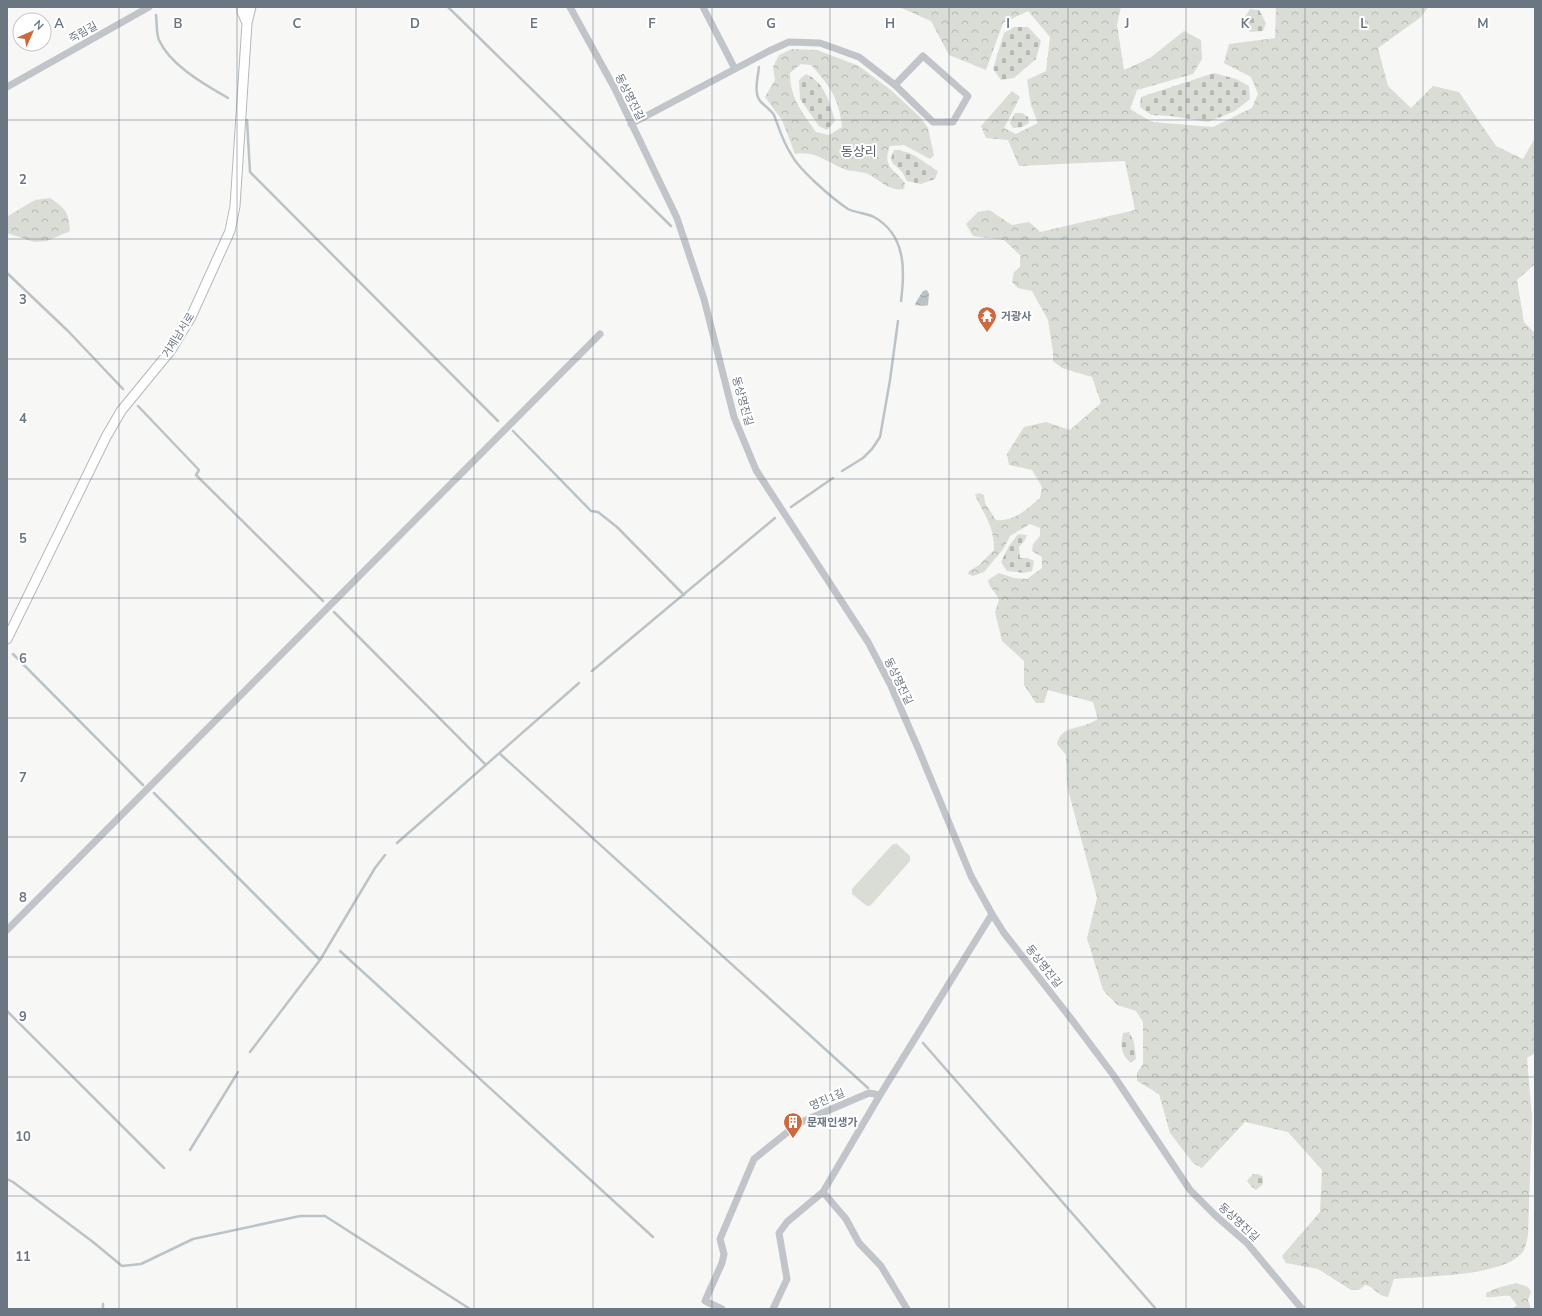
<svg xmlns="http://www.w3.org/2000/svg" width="1542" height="1316" viewBox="0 0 1542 1316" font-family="'Nunito Sans','Noto Sans KR',sans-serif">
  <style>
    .grass { fill: #d9ddd6 }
    .forest { fill: url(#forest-crowns); fill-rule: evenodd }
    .cemetery { fill: url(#cemetery-stones) }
    .water { fill: url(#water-waves) }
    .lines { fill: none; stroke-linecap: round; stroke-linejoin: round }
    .stream { stroke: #bbc3c7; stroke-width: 2.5 }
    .secondary-casing { stroke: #b4b8bc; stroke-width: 11 }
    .street { stroke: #c1c4c8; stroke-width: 7 }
    .secondary { stroke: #fff; stroke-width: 9 }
    .grid { fill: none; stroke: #6a7682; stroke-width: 1; stroke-opacity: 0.55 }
    .labels { text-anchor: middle; stroke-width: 4; stroke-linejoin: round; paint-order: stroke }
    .street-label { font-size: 11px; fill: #6a7682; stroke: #fff }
    .poi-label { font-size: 11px; font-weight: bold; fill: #6a7682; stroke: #fff; text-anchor: start }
    .quarter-label { font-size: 13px; fill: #575f68; stroke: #fff }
    .grid-label { font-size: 13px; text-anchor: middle; font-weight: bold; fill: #6a7682; stroke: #fff; stroke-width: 4; stroke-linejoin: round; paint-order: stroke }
  </style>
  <defs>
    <pattern id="forest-crowns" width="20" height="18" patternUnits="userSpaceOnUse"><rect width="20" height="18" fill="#d9ddd6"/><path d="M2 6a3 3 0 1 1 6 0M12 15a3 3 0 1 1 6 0" fill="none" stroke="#b4b8b3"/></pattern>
    <pattern id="cemetery-stones" width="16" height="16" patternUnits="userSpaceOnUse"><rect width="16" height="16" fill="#d9ddd6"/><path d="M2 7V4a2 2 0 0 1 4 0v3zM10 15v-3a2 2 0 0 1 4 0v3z" fill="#b4b8b3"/></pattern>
    <pattern id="water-waves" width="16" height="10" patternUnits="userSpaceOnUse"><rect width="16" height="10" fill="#bbc3c7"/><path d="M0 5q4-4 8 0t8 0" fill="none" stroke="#9ca3a7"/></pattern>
  </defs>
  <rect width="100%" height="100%" fill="#f7f7f5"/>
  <path class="grass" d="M 893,844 L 897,844 L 910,856 L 910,861 L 871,905 L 867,906 L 852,894 L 852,889 Z"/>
  <path class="forest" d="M 899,7 L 1121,7 L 1117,25 L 1124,70 L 1150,58 L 1184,31 L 1201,40 L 1202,59 L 1193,74 L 1137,90 L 1130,109 L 1152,122 L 1213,127 L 1252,108 L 1258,94 L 1251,77 L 1224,63 L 1229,44 L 1275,38 L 1276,7 L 1428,7 L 1421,17 L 1378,48 L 1388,86 L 1411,108 L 1433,86 L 1459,92 L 1496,146 L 1523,159 L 1535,138 L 1535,264 L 1517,280 L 1524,322 L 1535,333 L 1535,1053 L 1527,1058 L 1532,1117 L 1528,1235 C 1527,1239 1526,1246 1524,1250 C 1508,1277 1424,1276 1394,1279 L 1388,1297 C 1377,1296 1375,1287 1365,1285 L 1359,1290 L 1351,1290 L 1318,1269 L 1286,1263 L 1282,1256 L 1320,1212 L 1322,1170 L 1288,1132 L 1245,1122 L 1202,1168 L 1193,1163 L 1170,1133 L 1159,1094 L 1137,1081 L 1137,1073 L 1143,1064 L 1143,1022 L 1136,1011 L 1117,1005 L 1103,990 L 1087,938 L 1097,898 L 1067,786 L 1066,755 L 1057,744 C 1060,729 1073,729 1085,725 C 1089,724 1094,721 1098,719 L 1093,702 L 1048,690 L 1044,703 L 1036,703 L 1024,685 L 1024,661 L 1002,641 L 995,612 L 999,600 C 996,592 989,588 988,580 L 999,573 L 1014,578 L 1027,579 L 1042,568 L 1042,557 L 1032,551 L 1033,544 L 1040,536 L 1040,528 L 1030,524 L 1010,536 L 1004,548 L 984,572 L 973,576 L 968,574 L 969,571 L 979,565 L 994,550 C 994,525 985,517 975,495 L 979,493 L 984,495 L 985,503 L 996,520 C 1014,522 1027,509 1040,498 L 1042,487 L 1032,470 L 1009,465 L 1007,454 L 1024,427 L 1046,422 L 1070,430 L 1101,403 L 1092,377 L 1062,368 L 1053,361 L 1053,352 L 1048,320 L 1032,291 L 1018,288 L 1012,282 L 1014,272 L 1020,267 L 1020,255 L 1004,240 L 973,236 L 966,224 L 978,212 L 989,210 L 1012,225 L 1029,222 L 1040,232 L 1135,210 L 1125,161 L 1019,166 L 1008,140 L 986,138 L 981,126 L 1012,91 L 1020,97 L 1004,128 L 1016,134 L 1038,123 L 1031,105 L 1027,80 L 1046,71 L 1050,37 L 1028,11 L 1003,23 L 986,70 L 949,55 L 931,21 Z
    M 792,49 L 817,50 L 859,66 L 892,91 L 921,118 L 928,128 L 934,155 L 930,159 L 904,145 L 890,146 C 882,167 893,168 905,183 L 904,189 C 889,192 880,180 868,174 C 861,171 851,172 844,169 C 827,162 815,150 795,154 L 782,120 L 765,97 L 775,80 L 773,67 L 779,55 ZM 801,64 L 811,65 C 830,86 839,98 842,127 L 829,135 L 816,132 C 802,112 790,98 790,73 Z
    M 50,198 C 65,208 69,212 70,231 L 47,241 L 34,242 L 7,233 L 8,216 L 35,200 Z
    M 1516,1283 L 1528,1287 L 1531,1292 L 1528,1300 L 1531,1309 L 1513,1309 L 1517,1305 L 1510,1296 C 1501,1295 1495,1298 1486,1297 L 1486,1293 L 1497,1288 Z"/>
  <path class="cemetery" d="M 1250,9 L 1259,10 L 1266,23 L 1263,31 L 1250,32 L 1243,20 Z
    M 1014,27 L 1028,27 L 1041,41 L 1036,59 L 1014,78 L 1001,80 L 993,69 L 1004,33 Z
    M 1214,73 L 1236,79 L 1249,86 L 1250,99 L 1235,111 L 1208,122 L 1171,116 L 1151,115 L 1140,107 L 1141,97 Z
    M 806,74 C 825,83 830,103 835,121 L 827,130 L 819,126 L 800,99 L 799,80 Z
    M 1015,113 L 1022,113 L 1028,117 L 1029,123 L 1022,127 L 1013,128 L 1010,123 Z
    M 894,150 C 914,151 921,161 938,171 L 935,179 L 921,184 L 907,181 C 905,178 904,175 902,172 C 895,163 887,165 894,150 Z
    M 1018,534 L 1027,535 L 1025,540 L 1019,547 L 1020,558 L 1028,558 L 1034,561 L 1032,571 L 1024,573 L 1007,571 L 1001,562 L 1009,546 Z
    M 1129,1032 L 1134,1042 L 1136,1059 L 1131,1063 C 1121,1055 1120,1045 1123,1033 Z
    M 1253,1174 L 1258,1174 L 1263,1177 L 1263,1184 L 1256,1190 L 1252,1187 L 1247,1181 Z"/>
  <path class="water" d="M 927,290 L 929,294 L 928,305 L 924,306 L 915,305 L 916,302 L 923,291 Z"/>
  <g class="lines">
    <path class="stream" d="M 448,7 L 671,226
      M 156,15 C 157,22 156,33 159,40 C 170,65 204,84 228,98
      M 759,67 C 758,77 753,94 761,102 C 765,106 771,110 774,115 C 779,128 783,142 791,154 C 799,170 833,199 848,209 C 856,213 866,213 874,217 C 906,235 905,270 901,301
      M 247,120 L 250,172 L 498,421
      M 7,273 L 68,331 L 123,389
      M 138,406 L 199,470 L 196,475 L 323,601
      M 513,431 L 591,511 L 598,512 L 617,527 L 684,595
      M 842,471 L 863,458 L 872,449 L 880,437 L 890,380 L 898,321
      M 791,507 L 833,478
      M 334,612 L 486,765
      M 13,654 L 143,785
      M 592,671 L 775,518
      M 499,753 L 868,1088
      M 154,793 L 320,960
      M 397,843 L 579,683
      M 340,951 L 653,1237
      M 7,1011 L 164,1168
      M 923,1043 L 1156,1309
      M 250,1052 L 320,960 L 375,868 L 385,855
      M 190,1150 L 238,1072
      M 7,1179 L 13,1182 L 93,1242 L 122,1266 L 141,1264 L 193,1239 L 300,1216 L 325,1216 L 470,1309
      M 103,1309 L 103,1304"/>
    <defs>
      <path id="secondary" d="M 242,7 L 242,12 L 247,23
        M 7,639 L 106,437 L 121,411 L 171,350 L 191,317 L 230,231 L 235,206 L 247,23 L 251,7"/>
    </defs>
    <use href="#secondary" class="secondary-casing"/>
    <path class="street" d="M 570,7 L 615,89 L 677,218 L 704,299 L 734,417 L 756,470 L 868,642 L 891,686 L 918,748 L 971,876 L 992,914 L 1004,933 L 1072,1020 L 1114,1076 L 1190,1190 L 1216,1216 L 1247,1243 L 1302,1309
      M 703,7 L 735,69
      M 7,87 L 149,7
      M 631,124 L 769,51 L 789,42 L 820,43 L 859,57 L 895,85 L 933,122 L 953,122 L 968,96 L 923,56 L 895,85
      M 7,930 L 600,334
      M 823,1192 L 846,1219 L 859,1243 L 881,1266 L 907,1309
      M 722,1309 L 705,1301 L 722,1263 L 724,1254 L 720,1239 L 754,1159 L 799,1123 L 869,1093 L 880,1095 L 992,914
      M 773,1309 L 787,1279 L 779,1233 L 787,1222 L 823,1192 L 880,1095"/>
    <use href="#secondary" class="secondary"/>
  </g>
  <path class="grid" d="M 119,7 L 119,1309M 237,7 L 237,1309M 356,7 L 356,1309M 474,7 L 474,1309M 593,7 L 593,1309M 712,7 L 712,1309M 830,7 L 830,1309M 949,7 L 949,1309M 1068,7 L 1068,1309M 1186,7 L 1186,1309M 1305,7 L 1305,1309M 1423,7 L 1423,1309M 7,120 L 1535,120M 7,239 L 1535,239M 7,359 L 1535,359M 7,479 L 1535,479M 7,598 L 1535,598M 7,718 L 1535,718M 7,837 L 1535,837M 7,957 L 1535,957M 7,1077 L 1535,1077M 7,1196 L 1535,1196"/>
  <defs>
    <symbol id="temple-pin" viewBox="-11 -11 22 30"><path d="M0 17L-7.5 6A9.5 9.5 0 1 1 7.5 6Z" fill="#cc6940" stroke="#fff"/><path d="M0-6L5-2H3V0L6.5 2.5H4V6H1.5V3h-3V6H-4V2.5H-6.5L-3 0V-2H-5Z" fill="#fff"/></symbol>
    <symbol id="building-pin" viewBox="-11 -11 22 30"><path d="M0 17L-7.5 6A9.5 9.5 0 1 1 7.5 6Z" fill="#cc6940" stroke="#fff"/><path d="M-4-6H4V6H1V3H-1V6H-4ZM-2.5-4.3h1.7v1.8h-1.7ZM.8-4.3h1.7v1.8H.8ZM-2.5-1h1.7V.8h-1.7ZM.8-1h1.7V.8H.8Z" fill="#fff"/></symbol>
  </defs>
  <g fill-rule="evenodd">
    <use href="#temple-pin" x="976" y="305" width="22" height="30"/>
    <use href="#building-pin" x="782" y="1111" width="22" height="30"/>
  </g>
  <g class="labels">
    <g class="street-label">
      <text transform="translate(83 32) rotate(-30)" y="4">죽림길</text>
      <text transform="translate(630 97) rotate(63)" y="4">동상명진길</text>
      <text transform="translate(178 335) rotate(-58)" y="4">거제남서로</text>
      <text transform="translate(743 401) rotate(74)" y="4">동상명진길</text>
      <text transform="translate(899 681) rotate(64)" y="4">동상명진길</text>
      <text transform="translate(1044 966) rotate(52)" y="4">동상명진길</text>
      <text transform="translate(827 1099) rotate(-23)" y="4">명진1길</text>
      <text transform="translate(1239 1222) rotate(43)" y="4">동상명진길</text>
    </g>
    <g class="poi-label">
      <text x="1001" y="320">거광사</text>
      <text x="807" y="1126">문재인생가</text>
    </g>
    <g class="quarter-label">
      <text x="859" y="156">동상리</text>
    </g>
  </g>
  <g class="grid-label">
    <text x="59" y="28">A</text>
    <text x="178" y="28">B</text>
    <text x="297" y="28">C</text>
    <text x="415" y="28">D</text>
    <text x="534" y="28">E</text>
    <text x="652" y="28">F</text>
    <text x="771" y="28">G</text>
    <text x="890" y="28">H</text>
    <text x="1008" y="28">I</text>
    <text x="1127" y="28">J</text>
    <text x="1245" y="28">K</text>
    <text x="1364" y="28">L</text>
    <text x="1483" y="28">M</text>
    <text x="23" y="184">2</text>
    <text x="23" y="304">3</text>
    <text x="23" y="423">4</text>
    <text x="23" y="543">5</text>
    <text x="23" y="663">6</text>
    <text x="23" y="782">7</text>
    <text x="23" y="902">8</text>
    <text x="23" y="1021">9</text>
    <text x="23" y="1141">10</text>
    <text x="23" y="1261">11</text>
  </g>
  <rect width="1542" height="1316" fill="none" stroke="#6a7682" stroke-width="16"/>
  <g transform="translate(32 32) rotate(45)"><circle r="19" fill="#ffffff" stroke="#c3c8cd"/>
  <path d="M0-3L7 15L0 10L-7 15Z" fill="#cc6940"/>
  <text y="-6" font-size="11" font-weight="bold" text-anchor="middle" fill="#6a7682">N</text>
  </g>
</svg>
